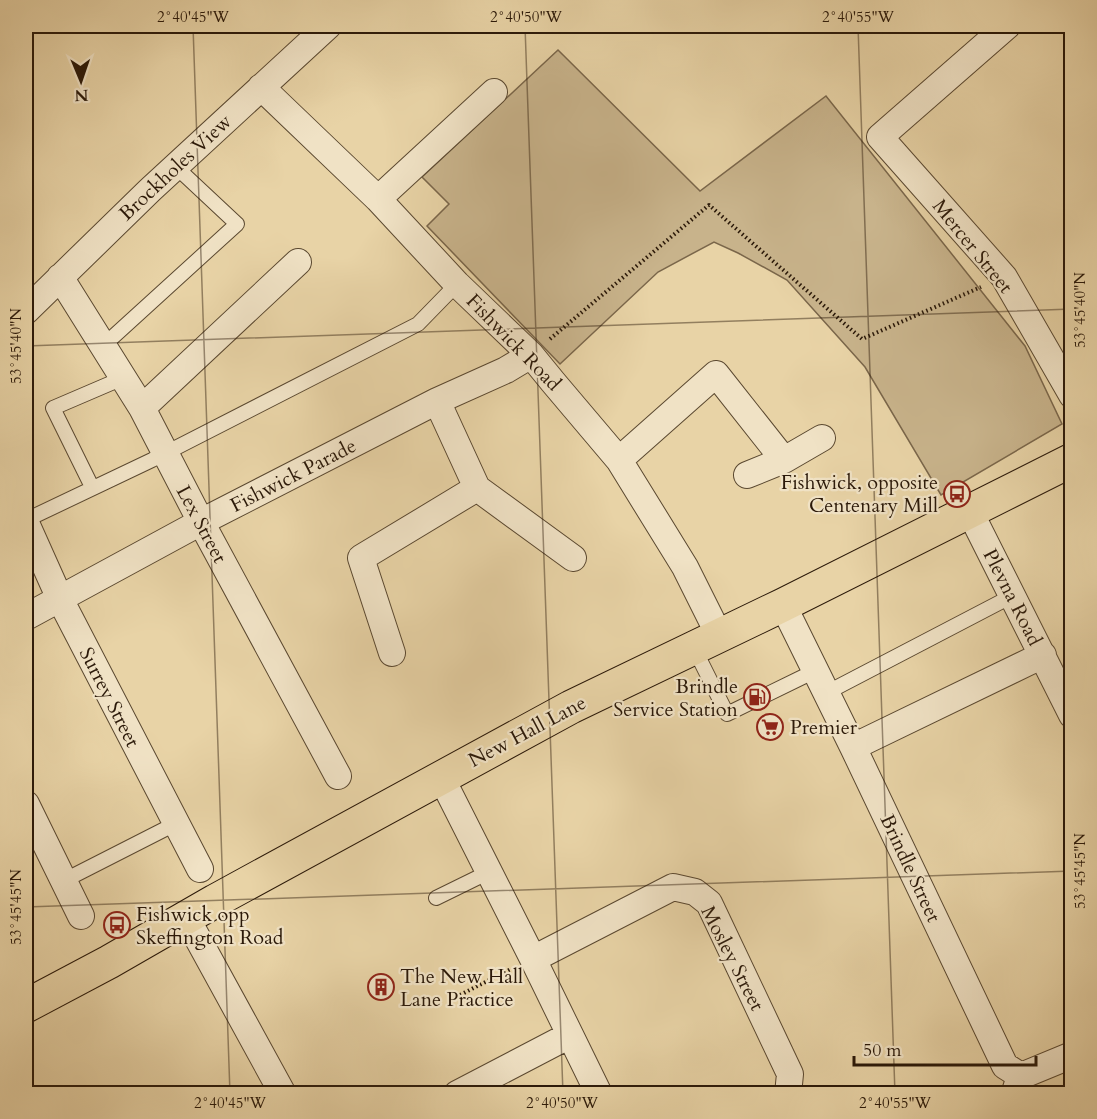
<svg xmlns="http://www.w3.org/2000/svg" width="1097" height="1119" viewBox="0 0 1097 1119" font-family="Cardo,serif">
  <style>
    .green { fill: #c8b38b; stroke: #7a664a; stroke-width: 1.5 }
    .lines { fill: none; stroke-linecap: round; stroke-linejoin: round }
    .service-casing { stroke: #5a4830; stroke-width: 16 }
    .minor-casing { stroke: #5a4830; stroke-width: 28 }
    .trunk-casing { stroke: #2b1909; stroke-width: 35 }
    .path { stroke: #2b1909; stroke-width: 4; stroke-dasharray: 1.5 3; stroke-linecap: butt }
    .service { stroke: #f0e2c5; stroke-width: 14 }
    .minor { stroke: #f0e2c5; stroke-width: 26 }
    .trunk { stroke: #e8d3a6; stroke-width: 33 }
    .ticks { fill: none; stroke: #2b1909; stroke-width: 1.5; stroke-opacity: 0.45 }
    .labels { text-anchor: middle; stroke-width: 4.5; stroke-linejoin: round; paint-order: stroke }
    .street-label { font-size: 20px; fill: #2b1909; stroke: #f0e2c5 }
    .poi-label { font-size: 20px; fill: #2b1909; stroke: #f0e2c5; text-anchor: start }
    .neatline { fill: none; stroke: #2b1909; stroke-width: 2 }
    .ticks-label { font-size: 15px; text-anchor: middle; fill: #2b1909 }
  </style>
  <rect width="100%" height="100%" fill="#e8d3a6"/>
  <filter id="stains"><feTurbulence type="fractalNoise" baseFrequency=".00333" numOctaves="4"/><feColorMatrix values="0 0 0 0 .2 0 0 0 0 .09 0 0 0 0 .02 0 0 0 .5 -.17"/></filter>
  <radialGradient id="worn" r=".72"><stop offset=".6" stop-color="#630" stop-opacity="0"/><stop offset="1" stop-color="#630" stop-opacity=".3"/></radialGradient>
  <path class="green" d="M 558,50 L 700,191 L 826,96 L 1025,346 L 1062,424 L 941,495 L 865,367 L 787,280 L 738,253 L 714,242 L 658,272 L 560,364 L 427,226 L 449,204 L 422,177 Z"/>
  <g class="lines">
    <defs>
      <path id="service" d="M 103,346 L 237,224 L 175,166
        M 92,487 L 53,408 L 123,378
        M 26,520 L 152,460 L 418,324 L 457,284
        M 694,648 L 727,714 L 815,671
        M 826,693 L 1012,596
        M 65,880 L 175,824
        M 436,898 L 489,872
        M 1008,1094 L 1015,1072"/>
      <path id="minor" d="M 1007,26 L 880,137 L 1004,277 L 1072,395
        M 261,87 L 378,199 L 457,284 L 531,355 L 553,382 L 619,460 L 685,567 L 719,635
        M 378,199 L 494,92
        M 60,277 L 142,408 L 201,522 L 338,776
        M 26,311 L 150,190 L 328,26
        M 437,401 L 477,488 L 573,558
        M 142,408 L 298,262
        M 619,460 L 716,374 L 784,460 L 747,475
        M 784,460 L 822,438
        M 970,512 L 1072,715
        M 26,523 L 60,599 L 200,869
        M 783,605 L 853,747 L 1005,1066 L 1021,1076 L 1072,1055
        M 26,617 L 201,522 L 437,401 L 506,370 L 531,355
        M 392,653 L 361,558 L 477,488
        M 853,747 L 1043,655
        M 441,777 L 533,959 L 599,1094
        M 26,804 L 81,916
        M 186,917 L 283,1094
        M 533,959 L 673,887 L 695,892 L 709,903 L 790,1074 L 788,1094
        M 457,1094 L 570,1035"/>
      <path id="trunk" d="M 26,1006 L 109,962 L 215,901 L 571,707 L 783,605 L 1072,460"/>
    </defs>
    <use href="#service" class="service-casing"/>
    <use href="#minor" class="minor-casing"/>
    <use href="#trunk" class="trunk-casing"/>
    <path class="path" d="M 550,339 L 709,205 L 862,339 L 981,287
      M 452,999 L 511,969"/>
    <use href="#service" class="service"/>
    <use href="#minor" class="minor"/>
    <use href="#trunk" class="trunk"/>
  </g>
  <path class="ticks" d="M 193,26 L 230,1094M 525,26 L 563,1094M 858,26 L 895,1094M 26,346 L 1072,309M 26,907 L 1072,871"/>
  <defs>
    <symbol id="bus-ring" viewBox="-11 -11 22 22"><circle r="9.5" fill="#f0e2c5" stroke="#8f2418" stroke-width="1.5"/><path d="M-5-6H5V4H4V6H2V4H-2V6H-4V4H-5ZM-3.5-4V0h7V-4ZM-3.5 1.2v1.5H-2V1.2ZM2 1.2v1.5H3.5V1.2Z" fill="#8f2418"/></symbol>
    <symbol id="fuel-ring" viewBox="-11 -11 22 22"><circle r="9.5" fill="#f0e2c5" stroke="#8f2418" stroke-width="1.5"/><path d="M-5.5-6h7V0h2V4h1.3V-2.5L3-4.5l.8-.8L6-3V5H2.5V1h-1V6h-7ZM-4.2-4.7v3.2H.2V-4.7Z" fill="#8f2418"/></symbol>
    <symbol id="supermarket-ring" viewBox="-11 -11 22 22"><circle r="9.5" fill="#f0e2c5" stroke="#8f2418" stroke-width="1.5"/><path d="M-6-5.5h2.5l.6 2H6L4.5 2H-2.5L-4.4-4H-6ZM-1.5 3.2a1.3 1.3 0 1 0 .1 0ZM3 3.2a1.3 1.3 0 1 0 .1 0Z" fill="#8f2418"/></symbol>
    <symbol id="building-ring" viewBox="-11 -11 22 22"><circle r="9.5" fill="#f0e2c5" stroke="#8f2418" stroke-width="1.5"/><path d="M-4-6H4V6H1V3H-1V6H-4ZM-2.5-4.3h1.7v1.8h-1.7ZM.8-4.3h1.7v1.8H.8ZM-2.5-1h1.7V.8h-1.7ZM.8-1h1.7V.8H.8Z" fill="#8f2418"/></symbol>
  </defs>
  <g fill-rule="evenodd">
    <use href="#bus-ring" x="942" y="479" width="30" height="30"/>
    <use href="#fuel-ring" x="742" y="682" width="30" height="30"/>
    <use href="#supermarket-ring" x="755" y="712" width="30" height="30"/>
    <use href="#bus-ring" x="102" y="910" width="30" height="30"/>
    <use href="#building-ring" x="366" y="972" width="30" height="30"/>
  </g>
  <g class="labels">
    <g class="street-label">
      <text transform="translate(175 167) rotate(-43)" y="7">Brockholes View</text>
      <text transform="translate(973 246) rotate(51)" y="7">Mercer Street</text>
      <text transform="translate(514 342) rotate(46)" y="7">Fishwick Road</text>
      <text transform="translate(293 475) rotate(-27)" y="7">Fishwick Parade</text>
      <text transform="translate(202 524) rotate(62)" y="7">Lex Street</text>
      <text transform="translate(1013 597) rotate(63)" y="7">Plevna Road</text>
      <text transform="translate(110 697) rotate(63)" y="7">Surrey Street</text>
      <text transform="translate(527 731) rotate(-28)" y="7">New Hall Lane</text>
      <text transform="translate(911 868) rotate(65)" y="7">Brindle Street</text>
      <text transform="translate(733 958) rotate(63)" y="7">Mosley Street</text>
    </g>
    <g class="poi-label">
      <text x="938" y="489" text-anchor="end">Fishwick, opposite<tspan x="938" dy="23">Centenary Mill</tspan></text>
      <text x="738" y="693" text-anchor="end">Brindle<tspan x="738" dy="23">Service Station</tspan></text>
      <text x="790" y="734">Premier</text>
      <text x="136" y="921">Fishwick opp<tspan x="136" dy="23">Skeffington Road</tspan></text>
      <text x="400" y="983">The New Hall<tspan x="400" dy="23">Lane Practice</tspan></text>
    </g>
  </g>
  <rect width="1097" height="1119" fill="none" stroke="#e8d3a6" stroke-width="66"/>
  <g transform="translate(81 81) rotate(178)" stroke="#f0e2c5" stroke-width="4.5" paint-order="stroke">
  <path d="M0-4.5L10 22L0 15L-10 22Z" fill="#2b1909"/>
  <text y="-9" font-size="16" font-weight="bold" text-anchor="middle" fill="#2b1909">N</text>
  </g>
  <path d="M854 1056v9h182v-9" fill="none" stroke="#2b1909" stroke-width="3"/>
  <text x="863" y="1056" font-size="18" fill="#2b1909" stroke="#f0e2c5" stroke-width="4.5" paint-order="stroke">50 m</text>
  <rect x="33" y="33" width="1031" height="1053" class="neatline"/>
  <g class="ticks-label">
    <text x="193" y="22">2°40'45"W</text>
    <text x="526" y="22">2°40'50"W</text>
    <text x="858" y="22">2°40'55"W</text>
    <text transform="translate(1080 310) rotate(-90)" y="5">53°45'40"N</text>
    <text transform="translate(16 346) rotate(-90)" y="5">53°45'40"N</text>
    <text transform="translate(1080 871) rotate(-90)" y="5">53°45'45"N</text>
    <text transform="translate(16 907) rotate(-90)" y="5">53°45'45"N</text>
    <text x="230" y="1108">2°40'45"W</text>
    <text x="562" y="1108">2°40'50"W</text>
    <text x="895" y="1108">2°40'55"W</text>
  </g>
  <rect width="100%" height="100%" filter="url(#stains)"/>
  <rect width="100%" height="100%" fill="url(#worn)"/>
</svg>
